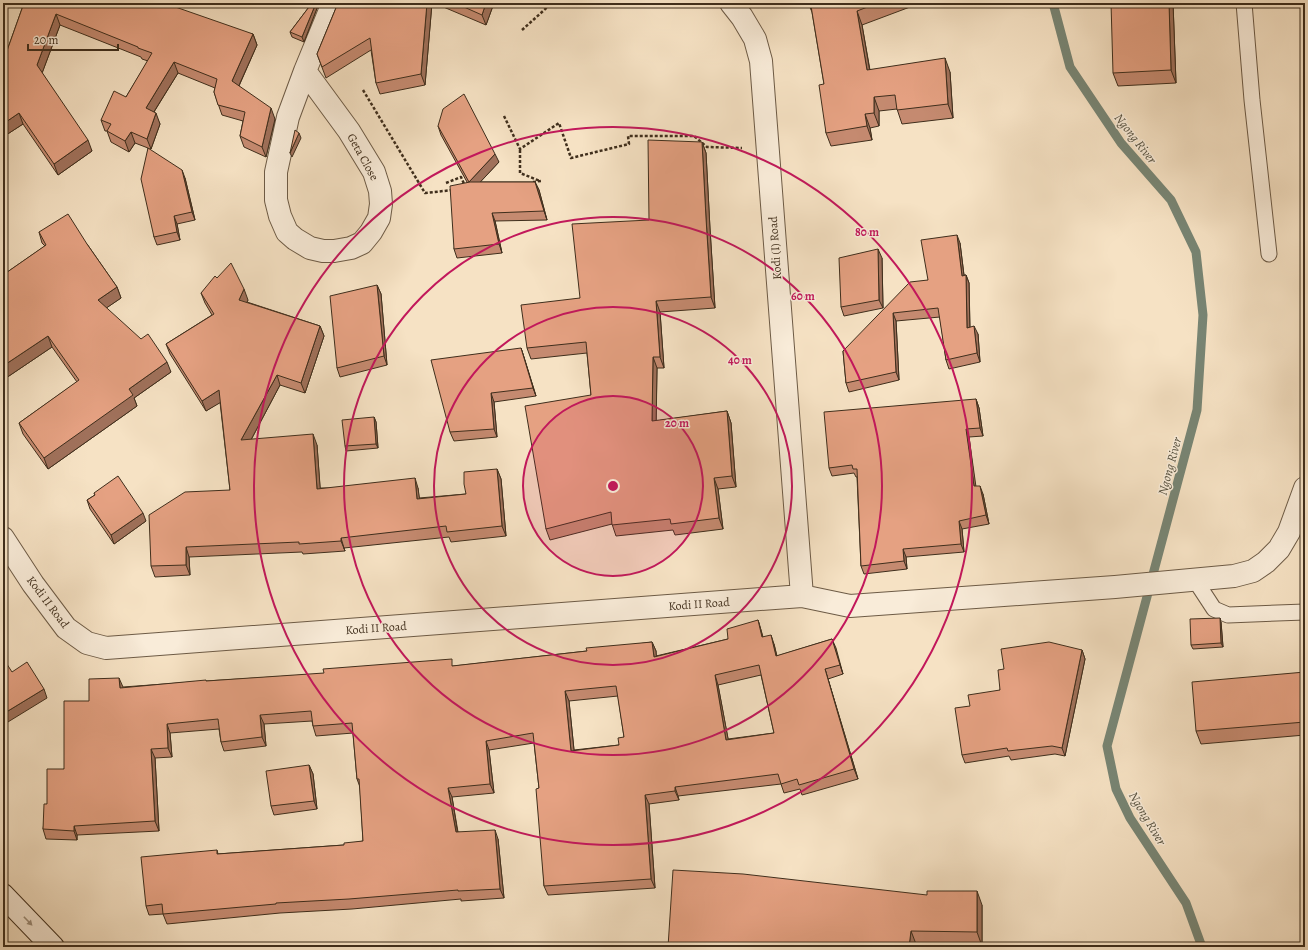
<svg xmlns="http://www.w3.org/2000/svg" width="1308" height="950" viewBox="0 0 1308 950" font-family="Alegreya,serif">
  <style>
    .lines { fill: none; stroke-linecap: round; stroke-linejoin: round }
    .stream { stroke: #788574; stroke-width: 9 }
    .service-casing { stroke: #6d5b46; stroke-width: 17 }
    .minor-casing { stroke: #6d5b46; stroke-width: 24 }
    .secondary-casing { stroke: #3f2e1c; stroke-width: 24 }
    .path { stroke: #3f2e1c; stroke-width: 2.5; stroke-dasharray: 3 2; stroke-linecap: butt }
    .service { stroke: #f9ecd9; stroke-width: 15 }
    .minor { stroke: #f9ecd9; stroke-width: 22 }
    .secondary { stroke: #f9ecd9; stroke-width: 22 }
    .wall { fill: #c58a70; stroke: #3f2e1c; fill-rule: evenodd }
    .shaded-wall { fill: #a0715b; stroke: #3f2e1c }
    .building { fill: #e5a182; stroke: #3f2e1c; fill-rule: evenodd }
    .oneway { fill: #9c8d7a }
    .ring { fill: none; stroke: #c2185b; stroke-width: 2 }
    .labels { text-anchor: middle; stroke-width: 3; stroke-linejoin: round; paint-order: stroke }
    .street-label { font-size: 12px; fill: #3f2e1c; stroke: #f9ecd9 }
    .water-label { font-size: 13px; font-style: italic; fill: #575240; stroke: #f9ecd9 }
    .centre { fill: #c2185b; stroke: #f9ecd9; stroke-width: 2 }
    .ring-label { font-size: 12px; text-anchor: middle; font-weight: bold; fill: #c2185b; stroke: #f9ecd9; stroke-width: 3; stroke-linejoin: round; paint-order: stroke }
  </style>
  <rect width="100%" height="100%" fill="#f6e2c4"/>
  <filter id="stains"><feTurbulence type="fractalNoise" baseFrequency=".005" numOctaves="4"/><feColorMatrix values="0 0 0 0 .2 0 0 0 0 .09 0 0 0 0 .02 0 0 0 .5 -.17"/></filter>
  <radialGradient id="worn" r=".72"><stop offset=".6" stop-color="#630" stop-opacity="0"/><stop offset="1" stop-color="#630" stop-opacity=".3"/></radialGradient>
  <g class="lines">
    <path class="stream" d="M 1053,3 L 1070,67 L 1121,143 L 1171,200 L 1196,252 L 1203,315 L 1197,410 L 1107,746 L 1116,789 L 1130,818 L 1186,903 L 1202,947"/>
    <defs>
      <path id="service" d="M 1244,3 L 1252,100 L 1269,254
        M 1195,580 L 1214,609 L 1228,615 L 1305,612"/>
      <path id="minor" d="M 731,3 L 742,17 L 755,39 L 761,61 L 802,596
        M 305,71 L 349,131 L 374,172 L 380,191 L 381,204 L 379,218 L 371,232 L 362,243 L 351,248 L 334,251 L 323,251 L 310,248 L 295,239 L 287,232 L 280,216 L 276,200 L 276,172 L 288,117 L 305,71 L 333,3
        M 3,538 L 33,584 L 66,628 L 87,643 L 106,648 L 802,596 L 850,606 L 1115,587 L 1234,576 L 1253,571 L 1266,562 L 1279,549 L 1289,532 L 1305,488"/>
      <path id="secondary" d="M 3,895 L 53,947"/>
    </defs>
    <use href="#service" class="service-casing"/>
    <use href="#minor" class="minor-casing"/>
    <use href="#secondary" class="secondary-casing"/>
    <path class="path" d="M 522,30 L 552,3
      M 363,90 L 425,193 L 453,190
      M 504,116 L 520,149 L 559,123 L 571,158 L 629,144 L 628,136 L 694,136 L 707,147 L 742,148
      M 520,150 L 520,173 L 540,181
      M 533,182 L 541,181
      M 446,183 L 461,177 L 465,186"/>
    <use href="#service" class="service"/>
    <use href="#minor" class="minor"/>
    <use href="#secondary" class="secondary"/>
  </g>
  <path class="wall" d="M 24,3 L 253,34 L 257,45 L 239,86 L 275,119 L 266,157 L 244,147 L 240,136 L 243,121 L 222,115 L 214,92 L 215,88 L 178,73 L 154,112 L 160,124 L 151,149 L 148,149 L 185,178 L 195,220 L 177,224 L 180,240 L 157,245 L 154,237 L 148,148 L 135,143 L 129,152 L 111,142 L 107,131 L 105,131 L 101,120 L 126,97 L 148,61 L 142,59 L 141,57 L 60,25 L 42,73 L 92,151 L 58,175 L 23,124 L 3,137 L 3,62 Z
    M 312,3 L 319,3 L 304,42 L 292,37 L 290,32 Z
    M 338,3 L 432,3 L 425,85 L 380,94 L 376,83 L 371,50 L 326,78 L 317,54 Z
    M 434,3 L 494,3 L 486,25 Z
    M 808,3 L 918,3 L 918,4 L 862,25 L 870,70 L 950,72 L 953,118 L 902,124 L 897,109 L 879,111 L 879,126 L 870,128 L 872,140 L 831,146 L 826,133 L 824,84 L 812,12 Z
    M 1173,3 L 1176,83 L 1118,86 L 1113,73 Z
    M 438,126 L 499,162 L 480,182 L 535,182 L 539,190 L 547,220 L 495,221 L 502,253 L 457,258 L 454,249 L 467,182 L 441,135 Z
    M 702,142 L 706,153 L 710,229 L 715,308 L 660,312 L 664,368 L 657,368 L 656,421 L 727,411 L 731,423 L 736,487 L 718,489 L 723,529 L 675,535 L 673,530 L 616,536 L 612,524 L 550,540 L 546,529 L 591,395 L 587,353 L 531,359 L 527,348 L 580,298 L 649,220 Z
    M 39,232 L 87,244 L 117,287 L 121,298 L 106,308 L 171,372 L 134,398 L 137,406 L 48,469 L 23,434 L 19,423 L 77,382 L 52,347 L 3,380 L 3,275 L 45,246 L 42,243 Z
    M 960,243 L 964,275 L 966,275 L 969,283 L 970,327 L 978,334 L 980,362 L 949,369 L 946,360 L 940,317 L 896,321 L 899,380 L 849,392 L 846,383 L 843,351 L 928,280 Z
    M 882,258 L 883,308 L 844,316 L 841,307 Z
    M 217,278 L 248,300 L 247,302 L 320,326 L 324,336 L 305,393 L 280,385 L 251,440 L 317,445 L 320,488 L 418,488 L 419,498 L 466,494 L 497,469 L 501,479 L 506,536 L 451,542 L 449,537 L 344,548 L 345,551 L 303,554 L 302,552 L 189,557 L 190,575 L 155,577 L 151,566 L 230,490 L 220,402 L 206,411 L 170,354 L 166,344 L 212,315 L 205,303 L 201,293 Z
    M 377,285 L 381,294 L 387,365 L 340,377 L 337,368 Z
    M 521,348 L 536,396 L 494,402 L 497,437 L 454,441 L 450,432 Z
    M 976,399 L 979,408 L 983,436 L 969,437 L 975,486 L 983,494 L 989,524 L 962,529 L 964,552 L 906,557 L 907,569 L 864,574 L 861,566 L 857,477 L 856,477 L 854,473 L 832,476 L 829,468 Z
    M 374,417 L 376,422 L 378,448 L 346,451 L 345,446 Z
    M 94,493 L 146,521 L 114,544 L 90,509 L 87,500 L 95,495 Z
    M 758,620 L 763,637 L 774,644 L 777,656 L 832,639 L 843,674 L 828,679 L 858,779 L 802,795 L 800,789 L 784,793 L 781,784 L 678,796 L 679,800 L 649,804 L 655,888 L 548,895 L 544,886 L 539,788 L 534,743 L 489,750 L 494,793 L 452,797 L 458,832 L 498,839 L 504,898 L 461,901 L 461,899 L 352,909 L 280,913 L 167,924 L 163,914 L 149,915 L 146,906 L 217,850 L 218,854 L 344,845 L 363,841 L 360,787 L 357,779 L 353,733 L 316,736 L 313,726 L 312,721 L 264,724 L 266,746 L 224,751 L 221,742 L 219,729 L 170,733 L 172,757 L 155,758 L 159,831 L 77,835 L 77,840 L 46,839 L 43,829 L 47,804 L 64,769 L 89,701 L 123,687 L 206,681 L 454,666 L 587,651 L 652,642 L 656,651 L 656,656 L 728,639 ZM 761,675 L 774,733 L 728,739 L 718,685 ZM 618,696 L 624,737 L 619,745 L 574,750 L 569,701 Z
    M 1221,622 L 1223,647 L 1193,649 L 1191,645 Z
    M 1082,650 L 1085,659 L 1065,756 L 1055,754 L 1011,760 L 1009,756 L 965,763 L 962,755 L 1000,690 L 1004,669 Z
    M 1305,672 L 1305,735 L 1201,744 L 1196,731 Z
    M 309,765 L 313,774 L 317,809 L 274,815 L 271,806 Z
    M 982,905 L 982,946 L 916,944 L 915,947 L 668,947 Z"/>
  <path class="shaded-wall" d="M 316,3 L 319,3 L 304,42 L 302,37 Z
    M 427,3 L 432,3 L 425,85 L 421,74 Z
    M 486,3 L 494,3 L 486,25 L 482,15 Z
    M 1169,3 L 1173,3 L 1176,83 L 1171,70 Z
    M 857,11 L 862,25 L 872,84 L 867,70 Z
    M 56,14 L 60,25 L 41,76 L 37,65 Z
    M 253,34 L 257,45 L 236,92 L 232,81 Z
    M 945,58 L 950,72 L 953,118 L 948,104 Z
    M 174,62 L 178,73 L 150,118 L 146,108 Z
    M 874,97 L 879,111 L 879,126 L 874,113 Z
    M 271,108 L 275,119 L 266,157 L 262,147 Z
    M 19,113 L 23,124 L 3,137 L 3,124 Z
    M 156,113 L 160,124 L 151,149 L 147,139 Z
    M 865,114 L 870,128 L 872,140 L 867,126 Z
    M 131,132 L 135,143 L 129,152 L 125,141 Z
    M 299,133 L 301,138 L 292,157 L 290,153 Z
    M 88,140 L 92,151 L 58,175 L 54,164 Z
    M 702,142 L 706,153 L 710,229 L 715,308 L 711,297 L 706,218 Z
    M 495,154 L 499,162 L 472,191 L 469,182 Z
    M 182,170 L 185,178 L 195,220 L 192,212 Z
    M 535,182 L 539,190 L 547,220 L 544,211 Z
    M 492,213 L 495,221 L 502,253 L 499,244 Z
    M 174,216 L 177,224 L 180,240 L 177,232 Z
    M 957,235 L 960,243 L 965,284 L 962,276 Z
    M 878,249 L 882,258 L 883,308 L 879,300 Z
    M 966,275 L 969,283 L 970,336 L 967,328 Z
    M 377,285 L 381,294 L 387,365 L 384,356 Z
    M 117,287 L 121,298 L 102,311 L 98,300 Z
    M 244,289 L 248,300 L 243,310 L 239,300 Z
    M 656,301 L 660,312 L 664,368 L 660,357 Z
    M 893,313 L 896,321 L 899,380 L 896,372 Z
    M 320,326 L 324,336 L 305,393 L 301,383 Z
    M 974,326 L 978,334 L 980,362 L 977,353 Z
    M 48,336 L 52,347 L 3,380 L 3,366 Z
    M 521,348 L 524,357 L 536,396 L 533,388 Z
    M 653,357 L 657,368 L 656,432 L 652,421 Z
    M 167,362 L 171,372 L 134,398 L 137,406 L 48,469 L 44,458 L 129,389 Z
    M 277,375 L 280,385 L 245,451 L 241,440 Z
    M 219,390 L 223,401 L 206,411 L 202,401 Z
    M 491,393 L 494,402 L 497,437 L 494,429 Z
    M 976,399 L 979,408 L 983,436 L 980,428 Z
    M 727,411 L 731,423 L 736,487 L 732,476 Z
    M 374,417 L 376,422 L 378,448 L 376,444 Z
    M 966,429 L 969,437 L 977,494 L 974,486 Z
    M 313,434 L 317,445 L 321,499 L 317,489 Z
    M 497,469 L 501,479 L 506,536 L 502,526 Z
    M 415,478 L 418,488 L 421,509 L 417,499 Z
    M 714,478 L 718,489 L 723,529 L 719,518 Z
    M 980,486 L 983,494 L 989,524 L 986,515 Z
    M 143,513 L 146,521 L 114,544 L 111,535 Z
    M 959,521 L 962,529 L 964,552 L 961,544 Z
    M 341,538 L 344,548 L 345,551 L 341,541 Z
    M 186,547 L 189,557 L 190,575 L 186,565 Z
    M 903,549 L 906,557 L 907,569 L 904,561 Z
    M 3,604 L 5,610 L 3,611 Z
    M 1220,618 L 1221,622 L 1223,647 L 1221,643 Z
    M 758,620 L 761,630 L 765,647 L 762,637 Z
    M 771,635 L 774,644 L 779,666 L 776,656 Z
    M 832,639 L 836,648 L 843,674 L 840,665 Z
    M 652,642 L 656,651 L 657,666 L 654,657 Z
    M 1082,650 L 1085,659 L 1065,756 L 1062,748 Z
    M 825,669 L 858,779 L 854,769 Z
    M 715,675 L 718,685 L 730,749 L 726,740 Z
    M 119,678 L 123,687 L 123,697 L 120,688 Z
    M 44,689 L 47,698 L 3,725 L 3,714 Z
    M 565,691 L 569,701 L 575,760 L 571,751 Z
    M 260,715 L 264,724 L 266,746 L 262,737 Z
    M 167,724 L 170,733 L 172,757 L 168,748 Z
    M 486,741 L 489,750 L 494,793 L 490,784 Z
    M 151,749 L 155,758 L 159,831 L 155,821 Z
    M 309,765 L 313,774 L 317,809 L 314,801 Z
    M 675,787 L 678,796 L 679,800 L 675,791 Z
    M 448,788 L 452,797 L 459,842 L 456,832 Z
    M 645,795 L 649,804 L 655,888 L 651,879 Z
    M 74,826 L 77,835 L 77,840 L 74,831 Z
    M 495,830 L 498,839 L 504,898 L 500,889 Z
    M 977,891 L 982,905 L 982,946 L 977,932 Z
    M 911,931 L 916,944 L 915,947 L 909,947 Z"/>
  <path class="building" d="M 24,3 L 164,3 L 253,34 L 232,81 L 271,108 L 262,147 L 240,136 L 245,112 L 218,105 L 214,92 L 217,79 L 174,62 L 146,108 L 156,113 L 147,139 L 131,132 L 125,141 L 107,131 L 111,124 L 101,120 L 114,91 L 126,97 L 152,53 L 138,48 L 138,47 L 56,14 L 37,65 L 88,140 L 54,164 L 19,113 L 3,124 L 3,62 Z
    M 312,3 L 316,3 L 302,37 L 290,32 Z
    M 338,3 L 427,3 L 421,74 L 376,83 L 370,38 L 322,67 L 317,54 Z
    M 455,3 L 486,3 L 482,15 Z
    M 809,3 L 878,3 L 857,11 L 867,70 L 945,58 L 948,104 L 897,110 L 895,95 L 874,97 L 874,113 L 865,114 L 867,126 L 826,133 L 819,85 L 824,84 L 811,6 Z
    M 1111,3 L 1169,3 L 1171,70 L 1113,73 Z
    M 464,94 L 495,154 L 469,182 L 438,126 L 443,109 Z
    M 295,130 L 299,133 L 290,153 Z
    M 648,140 L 702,142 L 706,218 L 711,297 L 656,301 L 660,357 L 653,357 L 652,421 L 727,411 L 732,476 L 714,478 L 719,518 L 671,524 L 670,519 L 612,525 L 611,512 L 546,529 L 525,406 L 591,395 L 586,342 L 527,348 L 521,305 L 580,298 L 572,224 L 649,220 Z
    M 148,148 L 182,170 L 192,212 L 174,216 L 177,232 L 154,237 L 141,179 Z
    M 470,182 L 535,182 L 544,211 L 492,213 L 499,244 L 454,249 L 450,186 Z
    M 68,214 L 87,244 L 117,287 L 98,300 L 141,339 L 148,334 L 167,362 L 129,389 L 133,395 L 44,458 L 19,423 L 79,380 L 48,336 L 3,366 L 3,275 L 46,245 L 39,232 Z
    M 957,235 L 962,276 L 966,275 L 967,328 L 974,326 L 977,353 L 946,360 L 938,308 L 893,313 L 896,372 L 846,383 L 843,351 L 910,282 L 928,280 L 921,240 Z
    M 878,249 L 879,300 L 841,307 L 839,258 Z
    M 231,263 L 244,289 L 239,300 L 320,326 L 301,383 L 277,375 L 241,440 L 313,434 L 317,489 L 415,478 L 417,499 L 466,494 L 464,484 L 464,472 L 497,469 L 502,526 L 447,532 L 446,526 L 341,538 L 341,541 L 299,544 L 299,542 L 186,547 L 186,565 L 151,566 L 149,515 L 185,492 L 230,490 L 219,390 L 202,401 L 166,344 L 214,314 L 201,293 L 215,276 L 217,278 Z
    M 377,285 L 384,356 L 337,368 L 330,296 Z
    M 521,348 L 533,388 L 491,393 L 494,429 L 450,432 L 431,360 Z
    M 976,399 L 980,428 L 966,429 L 974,486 L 980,486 L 986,515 L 959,521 L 961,544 L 903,549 L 904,561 L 861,566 L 857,469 L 853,469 L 852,465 L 829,468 L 824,412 Z
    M 374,417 L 376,444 L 345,446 L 342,420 Z
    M 118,476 L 143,513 L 111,535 L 87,500 L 95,495 L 94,493 Z
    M 1220,618 L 1221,643 L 1191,645 L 1190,619 Z
    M 758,620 L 762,637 L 771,635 L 776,656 L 832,639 L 840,665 L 825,669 L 854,769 L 799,785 L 797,779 L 781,784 L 778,774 L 675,787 L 675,791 L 645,795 L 651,879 L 544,886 L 536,789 L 539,788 L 533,733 L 486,741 L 490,784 L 448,788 L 456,832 L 495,830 L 500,889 L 458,891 L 458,890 L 349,899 L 276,903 L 276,904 L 163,914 L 162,904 L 146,906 L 141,857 L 217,850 L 217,854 L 344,845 L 344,843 L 363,841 L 359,779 L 357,779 L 352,723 L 313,726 L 311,711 L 260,715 L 262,737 L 221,742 L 218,719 L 167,724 L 168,748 L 151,749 L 155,821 L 74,826 L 74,831 L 43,829 L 44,804 L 47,804 L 47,769 L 64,769 L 64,701 L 89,701 L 89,679 L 119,678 L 120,688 L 206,680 L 206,681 L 324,673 L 323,669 L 452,659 L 452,666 L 587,651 L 586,648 L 652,642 L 654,657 L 728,639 L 727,629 ZM 759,665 L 774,733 L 726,740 L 715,675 ZM 616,686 L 624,737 L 618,738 L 619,745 L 571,751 L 565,691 Z
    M 1049,642 L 1082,650 L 1062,748 L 1052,746 L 1008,751 L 1007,748 L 962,755 L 955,708 L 970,706 L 968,695 L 1000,690 L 998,670 L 1004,669 L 1001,649 Z
    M 3,658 L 12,672 L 27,662 L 44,689 L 3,714 Z
    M 1305,672 L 1305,722 L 1196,731 L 1192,682 Z
    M 309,765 L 314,801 L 271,806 L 266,771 Z
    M 673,870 L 743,874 L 927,895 L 927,891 L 977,891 L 977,932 L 911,931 L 909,947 L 668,947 Z"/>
  <defs><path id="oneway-solid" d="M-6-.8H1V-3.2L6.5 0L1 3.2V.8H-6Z"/></defs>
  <use class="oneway" href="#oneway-solid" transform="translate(28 921) rotate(46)"/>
  <circle cx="613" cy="486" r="90" fill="#c2185b" fill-opacity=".12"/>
  <g class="ring">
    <circle cx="613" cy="486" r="90"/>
    <circle cx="613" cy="486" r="179"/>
    <circle cx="613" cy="486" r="269"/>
    <circle cx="613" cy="486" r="359"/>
  </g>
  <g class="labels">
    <g class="street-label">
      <text transform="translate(363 157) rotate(61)" y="4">Geta Close</text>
      <text transform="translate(775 248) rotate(-94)" y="4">Kodi (I) Road</text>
      <text transform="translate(48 602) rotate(53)" y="4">Kodi II Road</text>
      <text transform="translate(699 604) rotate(-4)" y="4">Kodi II Road</text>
      <text transform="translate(376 628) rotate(-4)" y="4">Kodi II Road</text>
    </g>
    <g class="water-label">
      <text transform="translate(1136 138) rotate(52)" y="5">Ngong River</text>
      <text transform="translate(1169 466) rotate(-75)" y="5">Ngong River</text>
      <text transform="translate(1148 818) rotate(59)" y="5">Ngong River</text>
    </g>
  </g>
  <circle cx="613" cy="486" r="6" class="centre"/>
  <g class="ring-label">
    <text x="867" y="236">80 m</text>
    <text x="803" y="300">60 m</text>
    <text x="740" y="364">40 m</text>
    <text x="677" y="427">20 m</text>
  </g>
  <rect width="1308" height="950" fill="none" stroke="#f6e2c4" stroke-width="16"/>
  <rect x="4" y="4" width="1300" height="942" fill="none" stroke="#3f2e1c" stroke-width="2"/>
  <rect x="8" y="8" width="1292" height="934" fill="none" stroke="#3f2e1c"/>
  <path d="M28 44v6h90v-6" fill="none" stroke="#3f2e1c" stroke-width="2"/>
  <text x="34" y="44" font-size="12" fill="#3f2e1c" stroke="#f9ecd9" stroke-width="3" paint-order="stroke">20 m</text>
  <rect width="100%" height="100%" filter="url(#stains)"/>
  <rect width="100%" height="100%" fill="url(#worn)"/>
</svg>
